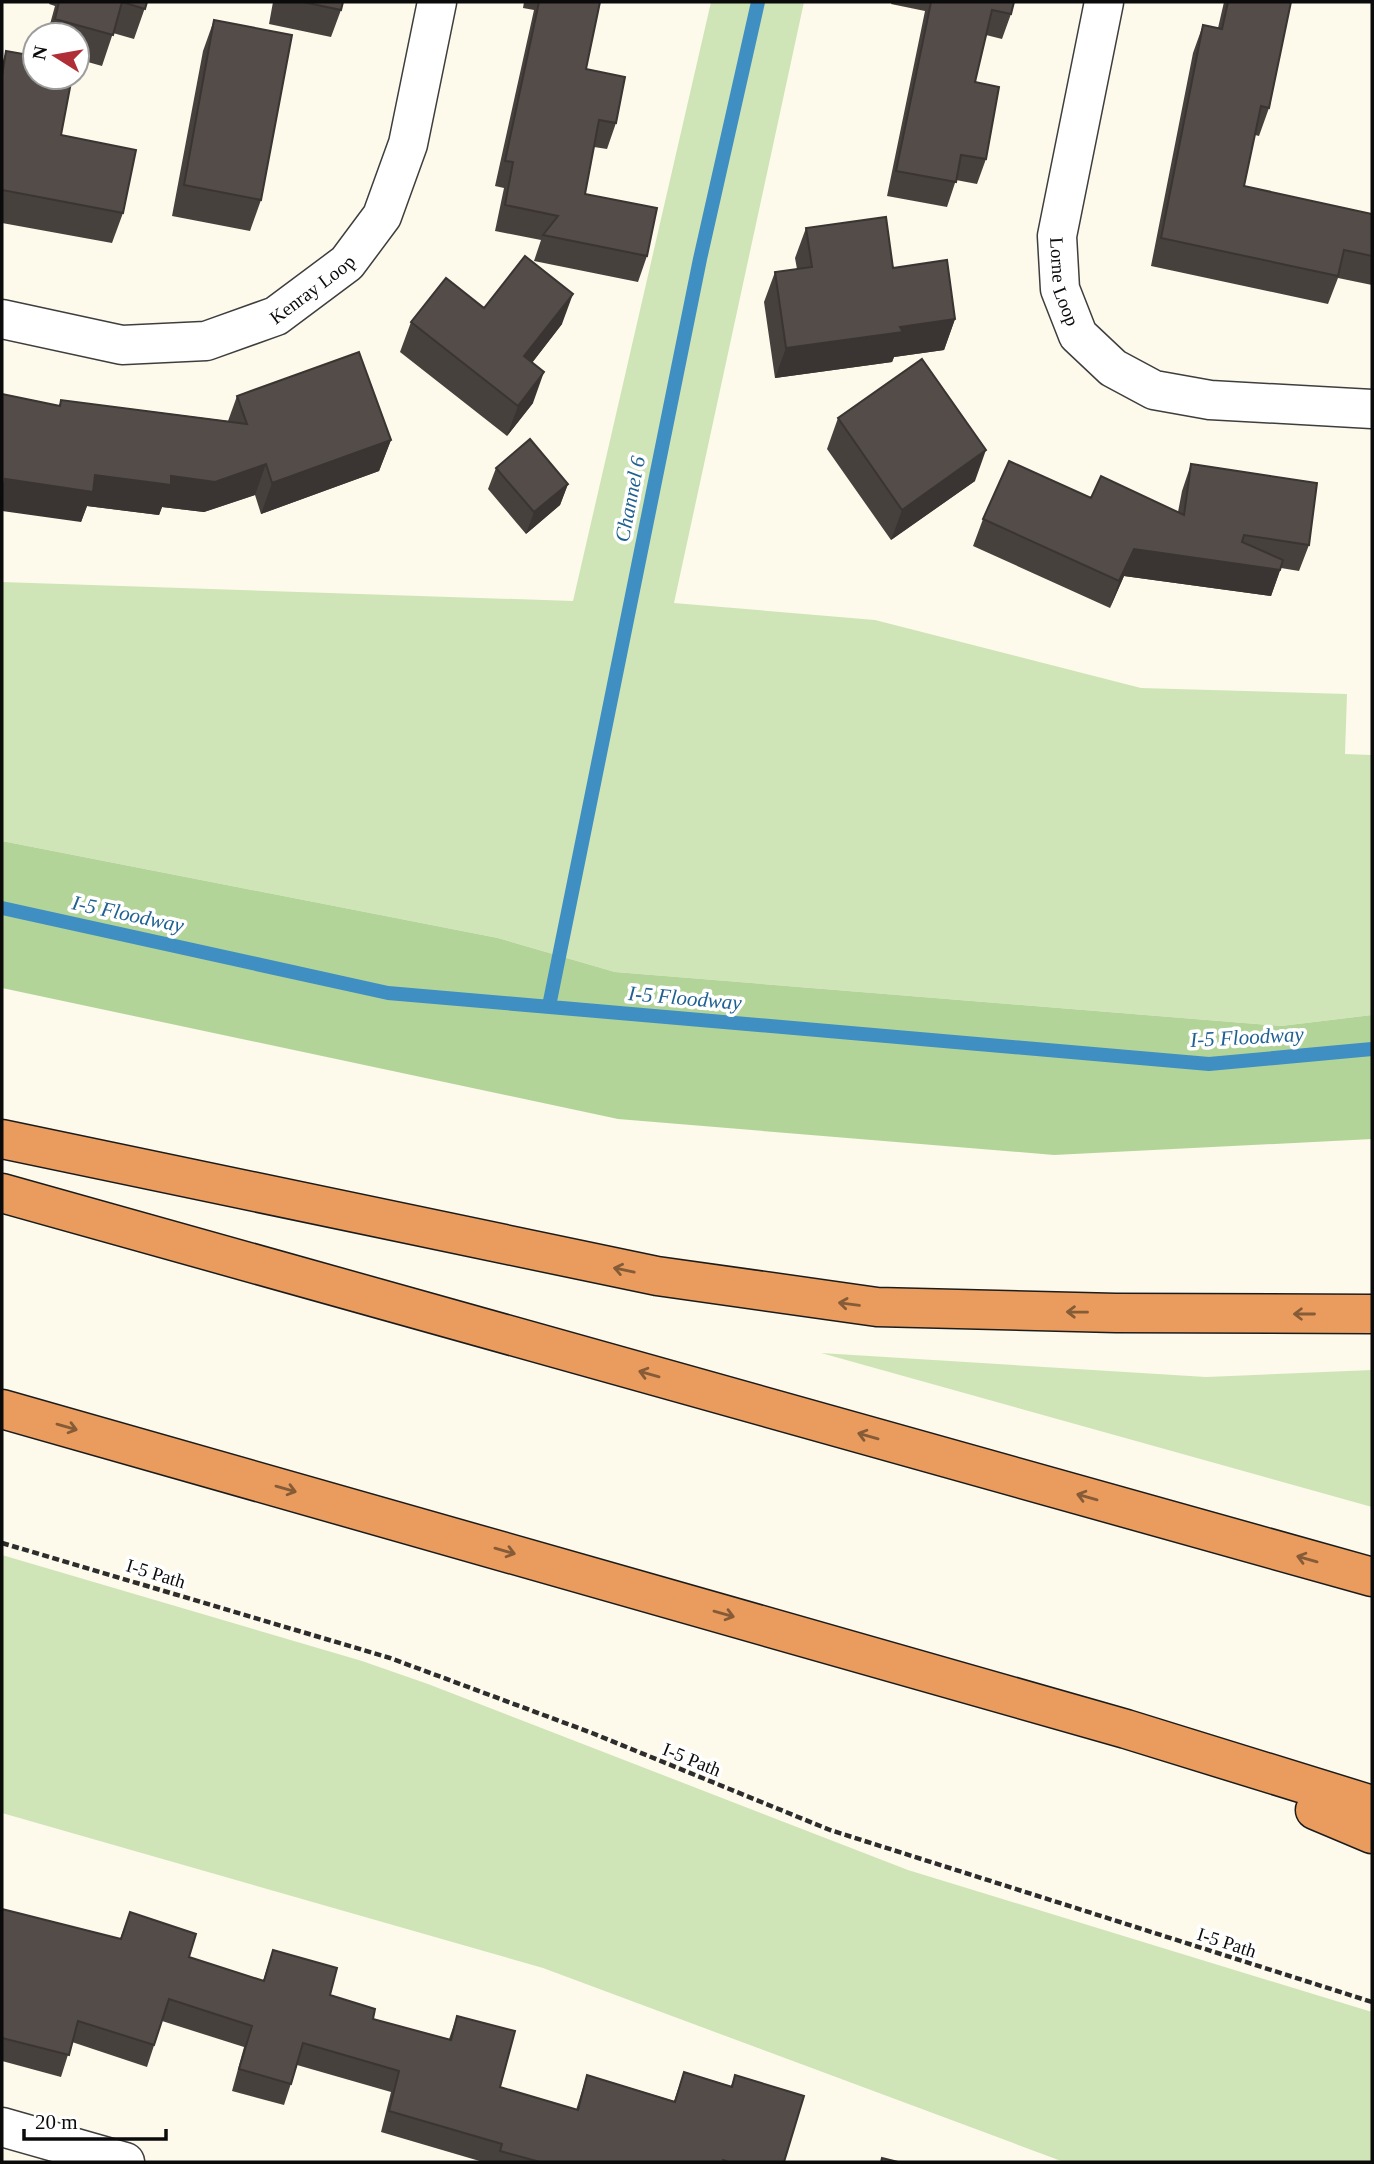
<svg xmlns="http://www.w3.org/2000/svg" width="1374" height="2164" viewBox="0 0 1374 2164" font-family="Georgia,serif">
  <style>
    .green { fill: #cfe5b7 }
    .forest { fill: #b3d498 }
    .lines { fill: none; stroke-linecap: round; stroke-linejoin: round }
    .stream { stroke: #408fc2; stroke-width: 14 }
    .street-casing { stroke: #3e3e3e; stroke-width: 41 }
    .highway-casing { stroke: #1c1c1c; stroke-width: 41 }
    .path { stroke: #2d2d2d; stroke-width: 4.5; stroke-dasharray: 7 3.5; stroke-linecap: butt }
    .street { stroke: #fff; stroke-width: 38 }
    .highway { stroke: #e99c5d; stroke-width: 38 }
    .wall { fill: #47413e }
    .shaded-wall { fill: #3a3532 }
    .building { fill: #534c48; stroke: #3a3532; stroke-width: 2 }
    .oneway { stroke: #855b38 }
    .labels { text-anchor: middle; stroke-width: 7; stroke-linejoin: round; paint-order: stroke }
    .street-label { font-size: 19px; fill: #0b0b0b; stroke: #fff }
    .water-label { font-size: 21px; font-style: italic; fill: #1f6192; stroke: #fff }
  </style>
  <rect width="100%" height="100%" fill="#fdfaeb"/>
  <path class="green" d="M 711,2 L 804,2 L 674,603 L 875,620 L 1141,688 L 1347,694 L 1345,754 L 1372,755 L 1372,1015 L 1281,1026 L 615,972 L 498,938 L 2,841 L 2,582 L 573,601 Z
    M 821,1353 L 1206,1377 L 1372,1370 L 1372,1507 Z
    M 2,1555 L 362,1661 L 428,1684 L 908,1870 L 1372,2012 L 1372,2162 L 1064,2162 L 543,1968 L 2,1813 Z"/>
  <path class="forest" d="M 2,841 L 498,938 L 615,972 L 1281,1026 L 1372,1015 L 1372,1139 L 1054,1155 L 618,1119 L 2,988 Z"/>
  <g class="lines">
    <path class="stream" d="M 2,908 L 388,993 L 1209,1064 L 1372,1049
      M 549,1006 L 700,259 L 758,2"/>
    <defs>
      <g id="street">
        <path id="s1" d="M 1104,2 L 1057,236 L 1060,289 L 1078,335 L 1113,368 L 1154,390 L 1210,400 L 1372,409"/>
        <path id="s2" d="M 2,319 L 122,345 L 206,341 L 276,316 L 347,263 L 382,216 L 408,144 L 437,2"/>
        <path d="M 2,2127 L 125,2162"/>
      </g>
      <path id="highway" d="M 2,1139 L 657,1276 L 877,1307 L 1116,1313 L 1372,1314
        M 2,1193 L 1372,1577
        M 2,1409 L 1126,1729 L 1372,1805
        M 1315,1810 L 1372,1834"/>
    </defs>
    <use href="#street" class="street-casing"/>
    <use href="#highway" class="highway-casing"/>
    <path class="path" d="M 2,1543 L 390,1658 L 592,1733 L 830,1830 L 1372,2002"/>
    <use href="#street" class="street"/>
    <use href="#highway" class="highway"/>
  </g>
  <path class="wall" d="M 50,2 L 147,2 L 134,39 L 113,33 L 102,66 L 77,59 L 77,35 L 47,35 L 55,6 L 49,4 Z
    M 273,2 L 343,2 L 341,10 L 331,37 L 269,24 Z
    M 524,2 L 600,2 L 586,69 L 616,123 L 607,149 L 594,147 L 585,194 L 647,256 L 638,282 L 534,261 L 541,240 L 495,231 L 504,188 L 495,186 L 534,10 L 523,8 Z
    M 892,2 L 1014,2 L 1011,14 L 1002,39 L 986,35 L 975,82 L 986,159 L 977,184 L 956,180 L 947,207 L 887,196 L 925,11 L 891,4 Z
    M 1224,2 L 1291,2 L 1269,108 L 1259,136 L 1255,135 L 1244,186 L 1372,214 L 1372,285 L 1338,278 L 1328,304 L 1151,266 L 1193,53 L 1203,25 L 1218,28 Z
    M 214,20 L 261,200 L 250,231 L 172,216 L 203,51 Z
    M 6,51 L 61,135 L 123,213 L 112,243 L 2,223 L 2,64 Z
    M 806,228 L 893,268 L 955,319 L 944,350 L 894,357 L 892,362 L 775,378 L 764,302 L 775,272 L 797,269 L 795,258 Z
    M 484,308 L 562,324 L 532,363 L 533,403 L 507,436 L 400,352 L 411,322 Z
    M 237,396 L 391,440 L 379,471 L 261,514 L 255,495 L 204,512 L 162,507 L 159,515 L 87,506 L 81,522 L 59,406 L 61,400 L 228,421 Z
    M 838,418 L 975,481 L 891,540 L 827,449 Z
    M 1191,464 L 1309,545 L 1299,571 L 1281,568 L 1271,596 L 1124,576 L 1110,608 L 973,546 L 983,519 L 1091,498 L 1178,512 L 1182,491 Z
    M 496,468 L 568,484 L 560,505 L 526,534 L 488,489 Z
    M 2,1909 L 120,1939 L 130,1912 L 189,1957 L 263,1981 L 273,1950 L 330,1995 L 373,2019 L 449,2039 L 457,2016 L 500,2087 L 576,2110 L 587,2075 L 674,2101 L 684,2072 L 731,2086 L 735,2075 L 784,2162 L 483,2162 L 381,2132 L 391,2092 L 297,2065 L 284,2105 L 232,2091 L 244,2047 L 162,2021 L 147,2067 L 72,2042 L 61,2077 L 2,2061 Z"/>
  <path class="shaded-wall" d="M 573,294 L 562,324 L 513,387 L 524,356 Z
    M 955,319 L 944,350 L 894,357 L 892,362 L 775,378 L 786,348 L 900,327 Z
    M 544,372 L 533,403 L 507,436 L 518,406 Z
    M 391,440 L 379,471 L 261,514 L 272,483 Z
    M 986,450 L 975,481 L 891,540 L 902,510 Z
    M 266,464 L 255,495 L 204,512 L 162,507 L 159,515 L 87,506 L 81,522 L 2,511 L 2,488 L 5,479 L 95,475 L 171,476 Z
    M 568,484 L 560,505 L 526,534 L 534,512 Z
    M 1134,549 L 1280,570 L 1271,596 L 1124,576 L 1110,608 L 1119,581 Z"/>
  <path class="building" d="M 59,2 L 147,2 L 145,9 L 122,2 L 113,35 L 55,19 Z
    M 303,2 L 343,2 L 341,10 Z
    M 539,2 L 600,2 L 586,69 L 625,77 L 616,123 L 599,120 L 585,194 L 657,208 L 647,256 L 543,235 L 558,216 L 505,205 L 513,162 L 505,161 Z
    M 931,2 L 1014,2 L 1011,14 L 992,10 L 975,82 L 999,87 L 986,159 L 961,155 L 956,182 L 896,171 Z
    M 1228,2 L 1291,2 L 1269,108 L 1261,106 L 1244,186 L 1372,214 L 1372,256 L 1344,250 L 1338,276 L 1161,238 L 1203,25 L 1222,29 Z
    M 214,20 L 292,35 L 261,200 L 184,185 Z
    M 6,51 L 35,56 L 35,77 L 72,77 L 61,135 L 136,150 L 123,213 L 2,190 L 2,76 Z
    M 886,217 L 893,268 L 947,260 L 955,319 L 900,327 L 903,332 L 786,348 L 775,272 L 812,267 L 806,228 Z
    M 525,256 L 573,294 L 524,356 L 544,372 L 518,406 L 411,322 L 446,278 L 484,308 Z
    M 359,352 L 391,440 L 272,483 L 266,464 L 215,482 L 171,476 L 171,485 L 95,475 L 93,492 L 5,479 L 2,494 L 2,394 L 60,406 L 61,400 L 247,424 L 237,396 Z
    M 922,359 L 986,450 L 902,510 L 838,418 Z
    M 530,439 L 568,484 L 534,512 L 496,468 Z
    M 1009,461 L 1091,498 L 1101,476 L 1184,515 L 1191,464 L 1317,483 L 1309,545 L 1244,535 L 1242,542 L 1283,560 L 1280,570 L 1134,549 L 1119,581 L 983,519 Z
    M 2,1909 L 121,1939 L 130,1912 L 196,1934 L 189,1957 L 264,1981 L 273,1950 L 337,1968 L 330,1995 L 375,2009 L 373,2019 L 451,2040 L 457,2016 L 515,2031 L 500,2087 L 578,2110 L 587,2075 L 675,2102 L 684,2072 L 732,2087 L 735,2075 L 804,2096 L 784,2162 L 729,2162 L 723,2160 L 722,2162 L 540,2162 L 500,2151 L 502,2144 L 389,2111 L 399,2071 L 303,2043 L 291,2084 L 239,2069 L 252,2026 L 169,1999 L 154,2045 L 78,2021 L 69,2055 L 2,2038 Z
    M 882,2158 L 898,2162 L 881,2162 Z"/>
  <defs><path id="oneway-shaft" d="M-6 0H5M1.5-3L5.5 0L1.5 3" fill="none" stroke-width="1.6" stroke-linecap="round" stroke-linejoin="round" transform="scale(1.75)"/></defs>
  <g class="oneway">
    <use href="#oneway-shaft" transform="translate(624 1270) rotate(-168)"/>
    <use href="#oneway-shaft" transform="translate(849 1304) rotate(-172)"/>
    <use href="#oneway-shaft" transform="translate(1077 1312) rotate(-179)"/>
    <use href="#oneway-shaft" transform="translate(1304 1314) rotate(-180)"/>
    <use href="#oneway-shaft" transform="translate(649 1374) rotate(-164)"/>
    <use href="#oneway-shaft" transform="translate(67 1427) rotate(16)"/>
    <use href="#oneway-shaft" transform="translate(868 1436) rotate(-164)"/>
    <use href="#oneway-shaft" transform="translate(286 1489) rotate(16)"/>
    <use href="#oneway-shaft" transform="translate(1087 1497) rotate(-164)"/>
    <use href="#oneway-shaft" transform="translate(505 1551) rotate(16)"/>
    <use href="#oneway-shaft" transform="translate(1307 1559) rotate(-164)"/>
    <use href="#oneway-shaft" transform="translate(724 1614) rotate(16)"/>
  </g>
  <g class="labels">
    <g class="street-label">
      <text dy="7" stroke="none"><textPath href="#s1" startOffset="285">Lorne Loop</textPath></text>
      <text dy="7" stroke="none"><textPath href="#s2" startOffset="326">Kenray Loop</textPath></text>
      <text transform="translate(156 1573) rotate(17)" y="7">I-5 Path</text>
      <text transform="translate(692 1759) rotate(22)" y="7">I-5 Path</text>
      <text transform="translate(1227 1942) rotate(18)" y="7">I-5 Path</text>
    </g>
    <g class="water-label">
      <text transform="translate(630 499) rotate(-79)" y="7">Channel 6</text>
      <text transform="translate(128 914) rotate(12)" y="7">I-5 Floodway</text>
      <text transform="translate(685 998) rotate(5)" y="7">I-5 Floodway</text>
      <text transform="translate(1247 1037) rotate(-3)" y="7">I-5 Floodway</text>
    </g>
  </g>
  <rect width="1374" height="2164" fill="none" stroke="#0b0b0b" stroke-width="7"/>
  <g transform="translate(56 56) rotate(281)"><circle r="33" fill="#ffffff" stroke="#9d9d9d" stroke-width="2"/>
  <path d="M0-5L12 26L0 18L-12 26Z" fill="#b02e36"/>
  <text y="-10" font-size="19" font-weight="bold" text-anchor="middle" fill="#0b0b0b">N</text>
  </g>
  <path d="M24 2129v10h142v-10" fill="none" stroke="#0b0b0b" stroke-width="3.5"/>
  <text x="35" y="2129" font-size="21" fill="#0b0b0b" stroke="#ffffff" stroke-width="5" paint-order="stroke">20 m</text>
</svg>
